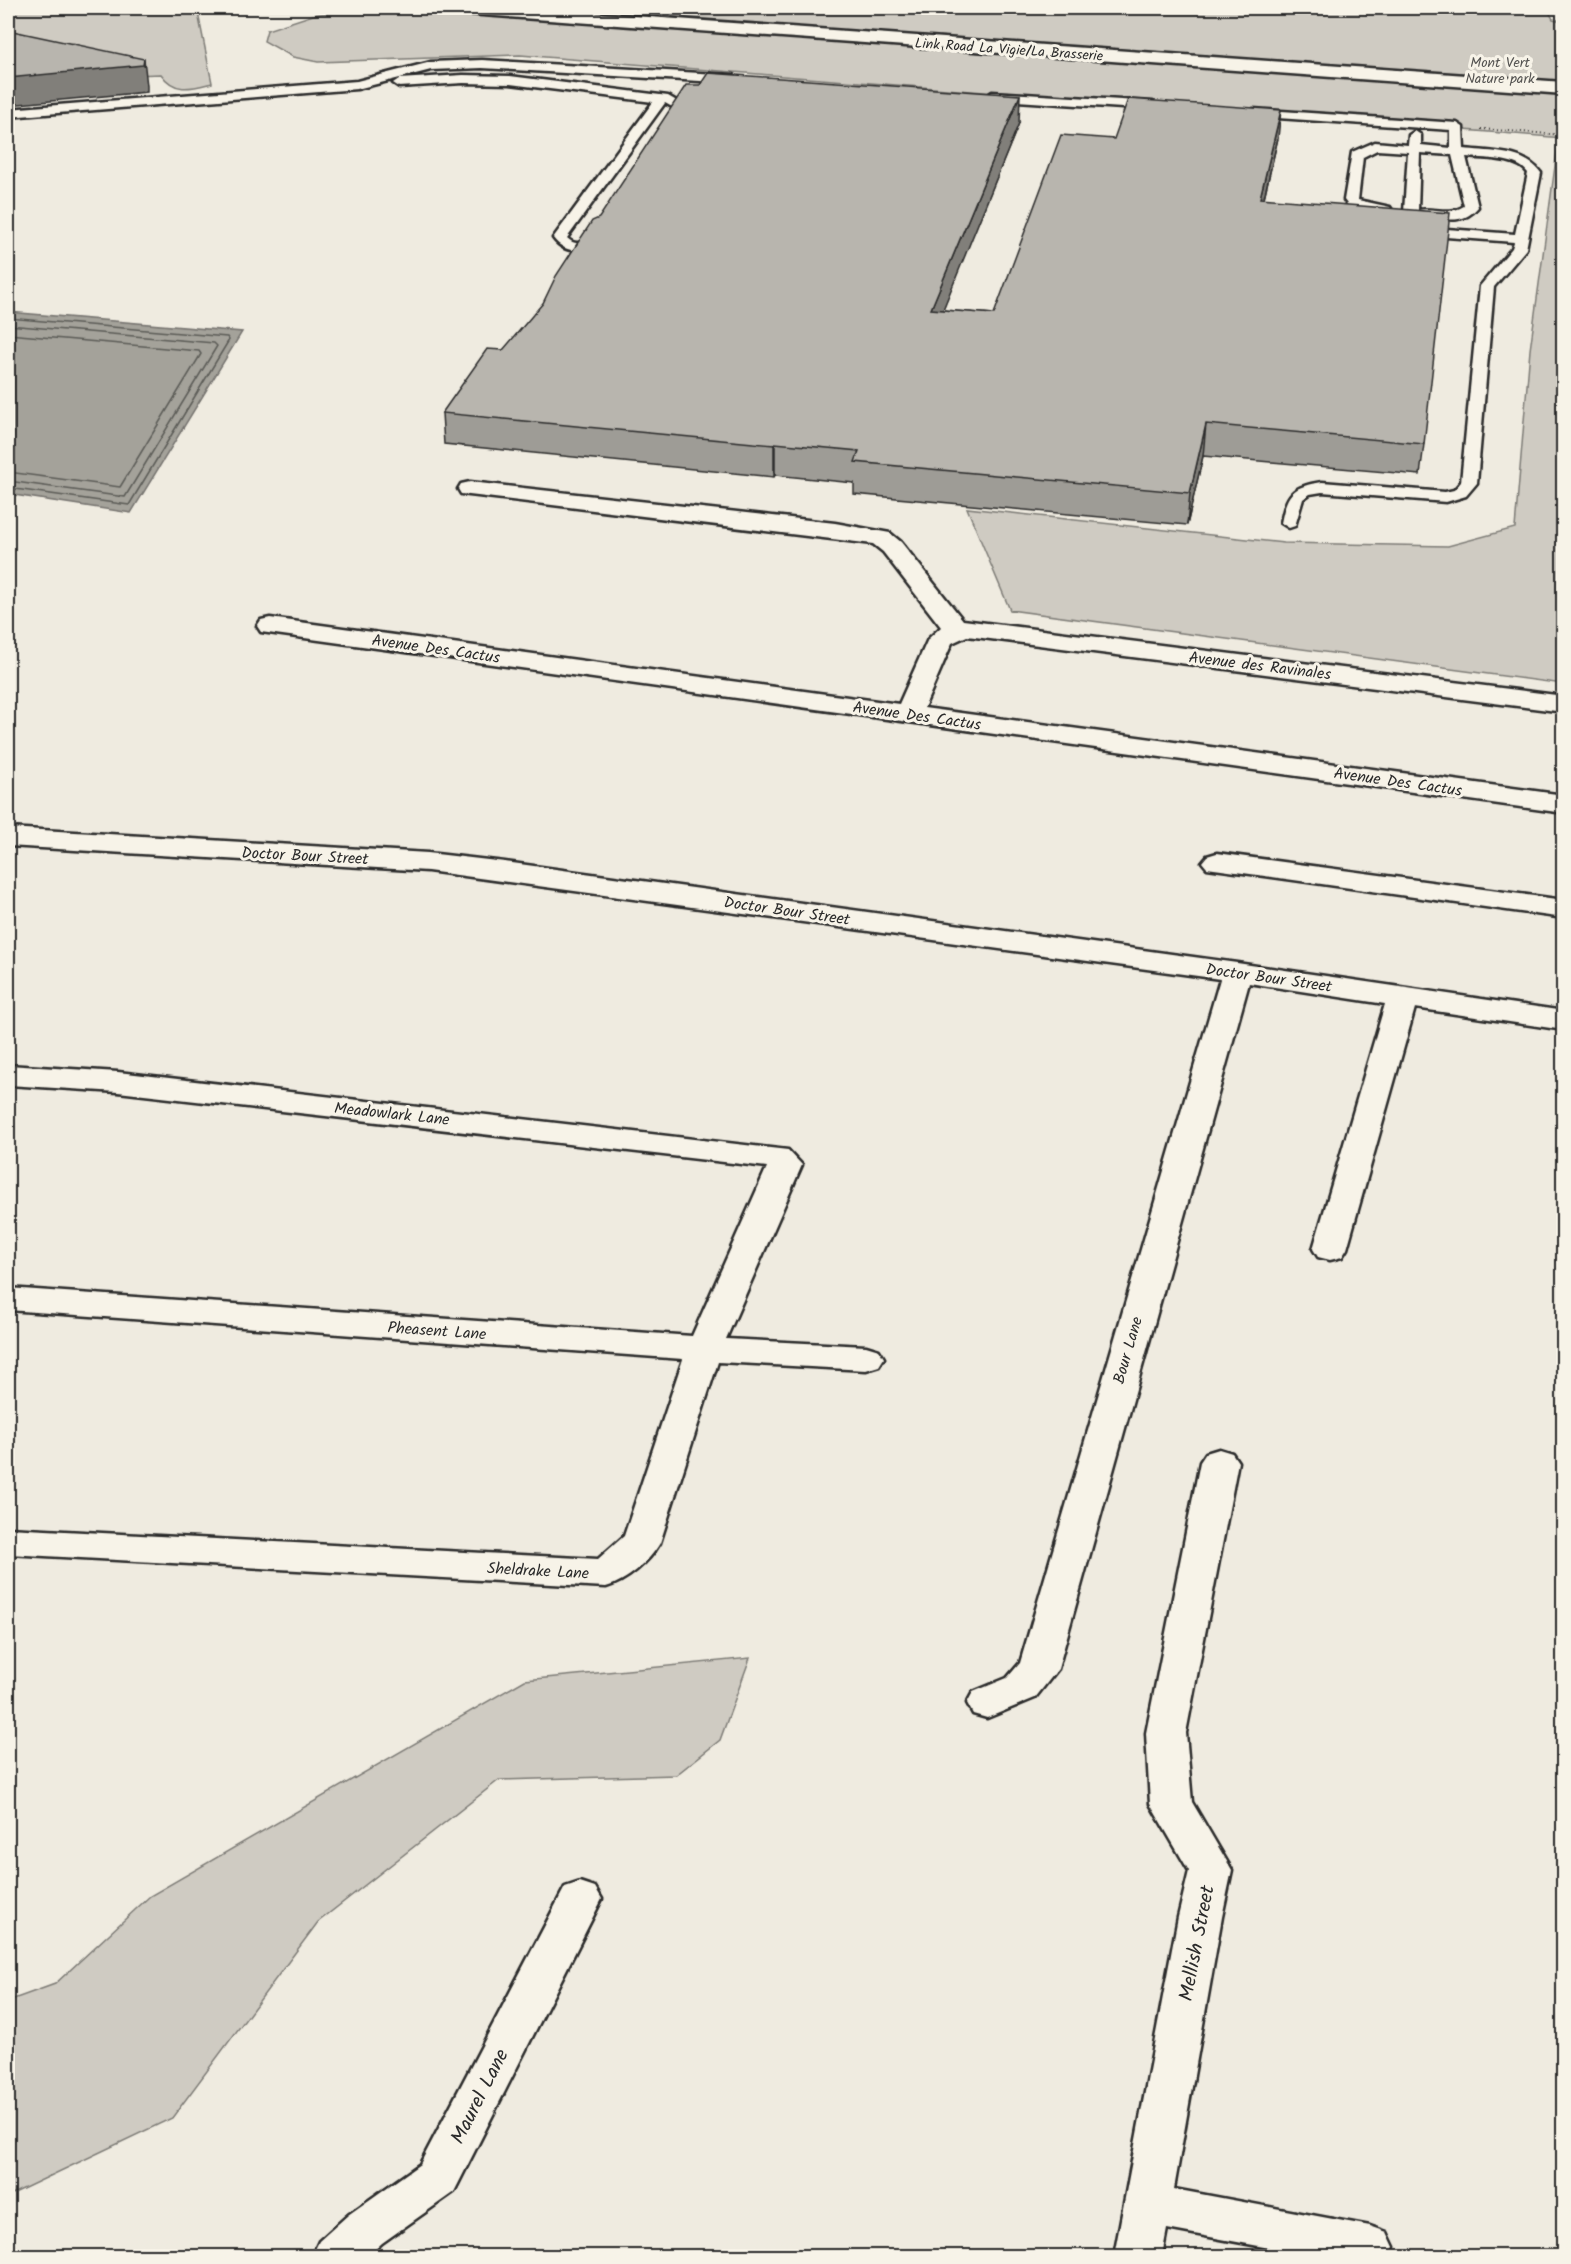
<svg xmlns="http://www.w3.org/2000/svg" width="1571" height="2264" viewBox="0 0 1571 2264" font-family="Kalam,sans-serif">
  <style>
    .green { fill: #cfcbc2; stroke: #7d7b76; stroke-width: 1.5 }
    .water { fill: #a4a29a; stroke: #74726e; stroke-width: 1.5 }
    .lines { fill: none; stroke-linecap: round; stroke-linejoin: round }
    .shore { stroke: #5b5b57; stroke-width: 1.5 }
    .service-casing { stroke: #2b2b2b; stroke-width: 5 }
    .minor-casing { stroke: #2b2b2b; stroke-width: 5 }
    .primary-casing { stroke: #2b2b2b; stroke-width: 5 }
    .path { stroke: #2b2b2b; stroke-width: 2; stroke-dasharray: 1 3; stroke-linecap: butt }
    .service { fill: #f7f3e8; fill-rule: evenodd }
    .minor { fill: #f7f3e8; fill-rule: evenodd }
    .primary { fill: #f7f3e8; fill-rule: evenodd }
    .wall { fill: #9e9c96; stroke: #2b2b2b; stroke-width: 1.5 }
    .shaded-wall { fill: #817f7a; stroke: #2b2b2b; stroke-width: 1.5 }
    .building { fill: #b8b5ae; stroke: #2b2b2b; stroke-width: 1.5 }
    .labels { text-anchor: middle; stroke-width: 6; stroke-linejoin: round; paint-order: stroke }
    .far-street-label { font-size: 14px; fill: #2b2b2b; stroke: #f7f3e8 }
    .far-park-label { font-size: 14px; fill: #545351; stroke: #f7f3e8 }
    .street-label { font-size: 16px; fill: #2b2b2b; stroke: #f7f3e8 }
    .near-street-label { font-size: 20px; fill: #2b2b2b; stroke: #f7f3e8 }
  </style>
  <rect width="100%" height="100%" fill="#efebe0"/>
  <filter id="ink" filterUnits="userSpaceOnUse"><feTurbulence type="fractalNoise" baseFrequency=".0167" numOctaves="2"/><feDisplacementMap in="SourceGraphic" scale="12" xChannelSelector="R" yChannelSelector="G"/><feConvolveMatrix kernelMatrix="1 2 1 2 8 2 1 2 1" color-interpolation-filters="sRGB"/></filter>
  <g filter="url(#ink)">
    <path class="green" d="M 8,8 L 205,8 L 198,13 L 212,83 C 192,88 175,94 161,74 L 104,76 L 86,70 L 74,43 L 8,44 Z
      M 347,8 L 1547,8 L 1553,19 L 1563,21 L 1563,138 L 520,55 L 318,62 L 293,57 L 264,41 L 267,30 L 313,15 L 343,11 Z
      M 1558,144 L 1564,144 L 1563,684 L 1010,610 L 967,508 L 1284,543 L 1448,546 L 1515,528 L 1530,350 Z
      M 750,1658 L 720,1740 L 676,1775 L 499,1780 L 318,1922 L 172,2118 L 8,2196 L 8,2001 L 55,1984 L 150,1896 L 525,1680 Z"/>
    <path class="water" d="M 8,312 L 242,332 L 131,513 L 8,494 Z"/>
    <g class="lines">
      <path class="shore" d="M 8,318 L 227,337 L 229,340 L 129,505 L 8,488
        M 8,325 L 214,343 L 217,346 L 125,497 L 8,481
        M 8,334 L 199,351 L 201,354 L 120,487 L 8,472"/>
      <defs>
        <path id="service" d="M 482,60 L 734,75 L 740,79 L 734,83 L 482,68 L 431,70 L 357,89 L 8,117 L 8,109 L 357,81 L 431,62 Z
          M 463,75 L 510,76 L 668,96 L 687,107 L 674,127 L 670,128 L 664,124 L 674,108 L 665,103 L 567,238 C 581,251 585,235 597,232 L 604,236 C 593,255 566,256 553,238 L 653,102 L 510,84 L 463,83 L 399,87 L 393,83 L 399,79 Z
          M 992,92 L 1153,102 L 1159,106 L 1153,110 L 988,99 L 986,96 Z
          M 1253,109 L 1457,123 L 1463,127 L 1464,149 C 1490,152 1525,150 1541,173 L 1526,249 L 1494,287 L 1477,483 L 1466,496 L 1446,502 L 1322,492 L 1310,494 L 1303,499 L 1295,526 L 1289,528 L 1281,523 C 1287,493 1291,487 1322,482 L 1445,492 L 1454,490 L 1461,482 L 1480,286 L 1512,248 L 1514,242 L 1419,235 L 1412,231 L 1419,227 L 1515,234 L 1528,173 C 1517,157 1484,159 1466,157 L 1478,207 C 1458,232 1431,211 1411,216 L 1404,212 L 1408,152 L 1377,150 L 1363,157 L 1358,200 L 1390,207 L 1392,210 L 1385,214 L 1355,209 L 1350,208 L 1344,200 L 1352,152 L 1375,142 L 1408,145 L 1409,135 L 1415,131 L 1421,135 L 1421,145 L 1451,148 L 1451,130 L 1249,116 L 1247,113 ZM 1420,153 L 1452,155 L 1464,206 C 1449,216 1434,207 1418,210 Z"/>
        <path id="minor" d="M 470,482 L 835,523 L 890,533 L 901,542 L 963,620 L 1564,696 L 1564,712 L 967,636 L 952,643 L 924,708 L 1564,795 L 1564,813 L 261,632 L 257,626 L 261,620 L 270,618 L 899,704 L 928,639 L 941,627 L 883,552 L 873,544 L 461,494 L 458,489 L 461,484 Z
          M 8,828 L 428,853 L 505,862 L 1237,963 L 1564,1011 L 1564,1030 L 1415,1008 L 1347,1249 L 1342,1257 L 1330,1260 L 1318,1257 L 1313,1249 L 1385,1004 L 1249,983 L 1058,1669 L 1035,1698 L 987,1718 L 973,1714 L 967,1703 L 973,1692 L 1007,1678 L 1020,1663 L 1220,979 L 428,871 L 8,846 Z
          M 1217,853 L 1564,900 L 1564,918 L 1207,868 L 1202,862 L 1207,856 Z
          M 8,1065 L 118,1072 L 788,1150 L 802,1165 L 726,1339 L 866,1346 L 879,1350 L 884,1358 L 879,1366 L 866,1370 L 718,1362 L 660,1543 C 649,1562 627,1581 606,1587 L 8,1554 L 8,1528 L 598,1559 L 624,1536 L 683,1359 L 8,1310 L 8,1288 L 692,1336 L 767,1167 L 118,1092 L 8,1085 Z
          M 1219,1449 L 1232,1453 L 1238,1462 L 1186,1733 L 1192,1802 L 1232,1870 L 1222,1917 L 1174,2189 L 1370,2226 L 1387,2232 L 1394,2247 L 1389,2256 L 1312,2256 L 1167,2229 L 1162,2256 L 1114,2256 L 1178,1917 L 1189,1871 L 1150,1804 L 1146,1733 L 1200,1462 L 1206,1453 Z
          M 580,1882 L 595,1887 L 602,1899 L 454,2192 L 382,2243 L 368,2256 L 312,2256 L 319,2241 L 348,2215 L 420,2164 L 565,1887 Z"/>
        <path id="primary" d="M 445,8 L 523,8 L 1564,82 L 1564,94 L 454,13 L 448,12 Z"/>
      </defs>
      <use href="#service" class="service-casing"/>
      <use href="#minor" class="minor-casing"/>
      <use href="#primary" class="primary-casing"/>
      <path class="path" d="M 1481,129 L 1564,135"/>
      <use href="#service" class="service"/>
      <use href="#minor" class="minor"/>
      <use href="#primary" class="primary"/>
    </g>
    <path class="wall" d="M 1019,123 L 942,310 L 994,314 L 1114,139 L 1278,138 L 1264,198 L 1424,444 L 1420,475 L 1203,456 L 1187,525 L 854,494 L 854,483 L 775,475 L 774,477 L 444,444 L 442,413 L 503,350 Z"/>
    <path class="shaded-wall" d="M 144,59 L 147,86 L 147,92 L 8,105 L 8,78 Z
      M 1020,95 L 1019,123 L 931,339 L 931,309 Z
      M 1281,110 L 1278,138 L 1257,227 L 1260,198 Z
      M 1206,424 L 1203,456 L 1187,525 L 1190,493 Z
      M 775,443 L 775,475 L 774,477 L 774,445 Z"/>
    <path class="building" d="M 8,30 L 144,59 L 143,65 L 8,78 Z
      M 708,73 L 1020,95 L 931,309 L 994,314 L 1061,135 L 1114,139 L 1128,99 L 1281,110 L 1260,198 L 1450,213 L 1424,444 L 1206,424 L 1190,493 L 855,462 L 859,451 L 775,443 L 774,445 L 442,413 L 487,349 L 503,350 L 543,303 L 556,276 L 592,221 L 599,218 L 686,85 L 700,85 Z"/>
  </g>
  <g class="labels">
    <g class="far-street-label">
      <text transform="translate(1009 49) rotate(4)" y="5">Link Road La Vigie/La Brasserie</text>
    </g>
    <g class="far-park-label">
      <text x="1500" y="67">Mont Vert<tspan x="1500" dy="16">Nature park</tspan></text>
    </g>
    <g class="street-label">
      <text transform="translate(436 648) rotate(8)" y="6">Avenue Des Cactus</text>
      <text transform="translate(1260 665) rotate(7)" y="6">Avenue des Ravinales</text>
      <text transform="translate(917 715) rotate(8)" y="6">Avenue Des Cactus</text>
      <text transform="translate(1398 781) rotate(8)" y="6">Avenue Des Cactus</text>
      <text transform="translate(305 855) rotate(3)" y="6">Doctor Bour Street</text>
      <text transform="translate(787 910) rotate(8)" y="6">Doctor Bour Street</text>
      <text transform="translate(1269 977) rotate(8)" y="6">Doctor Bour Street</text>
      <text transform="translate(392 1113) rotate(6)" y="6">Meadowlark Lane</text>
      <text transform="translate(437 1330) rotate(4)" y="6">Pheasent Lane</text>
      <text transform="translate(1127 1350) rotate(-74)" y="6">Bour Lane</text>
      <text transform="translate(538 1570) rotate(3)" y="6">Sheldrake Lane</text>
    </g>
    <g class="near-street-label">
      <text transform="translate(1196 1943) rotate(-79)" y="7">Mellish Street</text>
      <text transform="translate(479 2096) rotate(-63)" y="7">Maurel Lane</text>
    </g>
  </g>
  <rect width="1571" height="2264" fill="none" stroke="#f7f3e8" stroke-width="30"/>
  <rect x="15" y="15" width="1541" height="2234" fill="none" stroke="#2b2b2b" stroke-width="2" filter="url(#ink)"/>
</svg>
